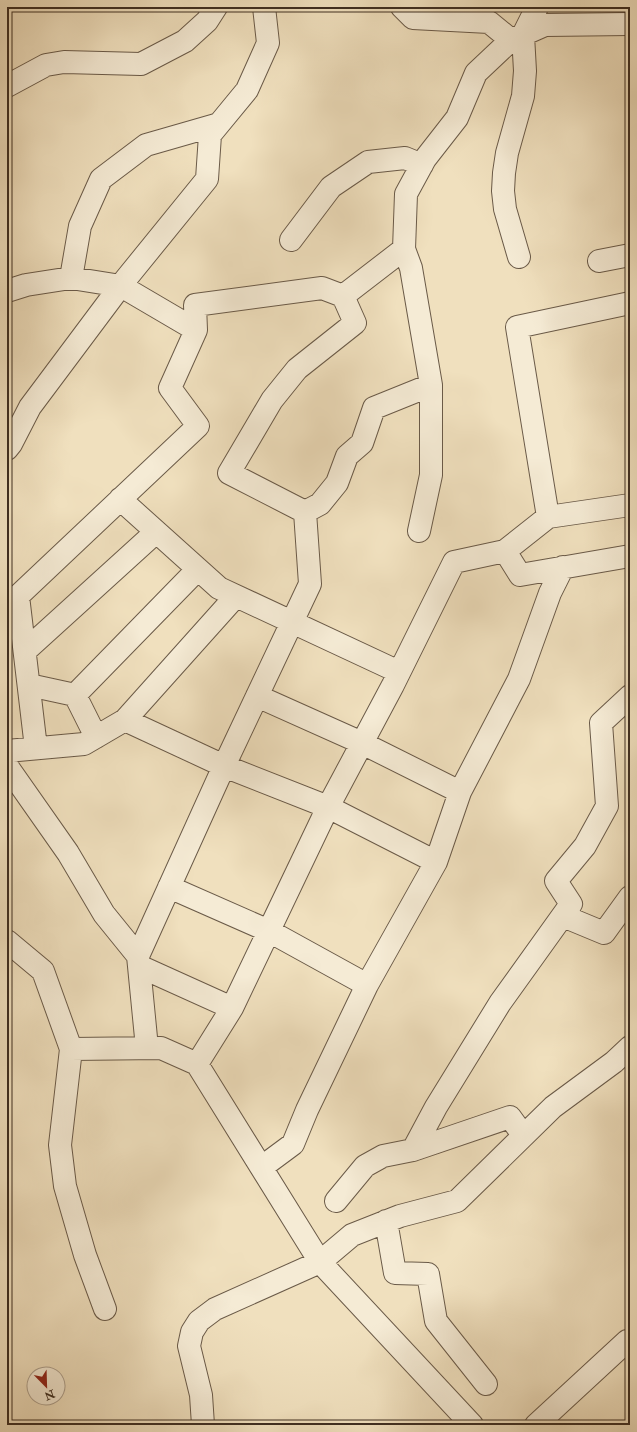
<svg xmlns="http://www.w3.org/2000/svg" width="637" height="1432" viewBox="0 0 637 1432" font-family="'IM FELL Double Pica',serif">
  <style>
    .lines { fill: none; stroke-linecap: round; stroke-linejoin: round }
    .minor-casing { stroke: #6a5a48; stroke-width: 24 }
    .minor { stroke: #f5ebd5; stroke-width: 22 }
  </style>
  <rect width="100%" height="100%" fill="#f0e0be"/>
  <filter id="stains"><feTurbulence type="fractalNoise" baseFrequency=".005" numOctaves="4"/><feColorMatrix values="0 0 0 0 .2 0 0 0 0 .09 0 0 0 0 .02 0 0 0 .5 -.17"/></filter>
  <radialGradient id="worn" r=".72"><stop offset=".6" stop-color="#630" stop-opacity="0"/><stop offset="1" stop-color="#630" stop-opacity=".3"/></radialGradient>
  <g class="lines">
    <defs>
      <path id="minor" d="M 402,7 L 413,18 L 489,22 L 511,40
        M 7,86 L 46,65 L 64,62 L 141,64 L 185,41 L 207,21 L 216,7
        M 291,240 L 331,187 L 368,162 L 405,158 L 422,165
        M 519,257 L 505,209 L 503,191 L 504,173 L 507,153 L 523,96 L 525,71 L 523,35 L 537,7
        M 599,261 L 630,255
        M 71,278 L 80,226 L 101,179 L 146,145 L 219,124
        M 7,291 L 26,285 L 71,278 L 121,286 L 196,330
        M 7,449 L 11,444 L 30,407 L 125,280 L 207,179 L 210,135 L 247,90 L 268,43 L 264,7
        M 120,499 L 219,588 L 399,672
        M 305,512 L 229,473 L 272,400 L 297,369 L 355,323 L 343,296
        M 305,512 L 320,504 L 337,483 L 347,456 L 362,443 L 374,408 L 431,385
        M 548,517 L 517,327 L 630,303
        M 419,531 L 431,475 L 431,385 L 411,268 L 404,249 L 406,194 L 425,159 L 457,118 L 476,73 L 511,40 L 545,25 L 630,24
        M 505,551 L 548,517 L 630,505
        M 25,651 L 156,532
        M 29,685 L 75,695 L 96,737
        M 75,695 L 198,569
        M 257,696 L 362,743 L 460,792
        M 125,720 L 224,766 L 328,807 L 436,862
        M 36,748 L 18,596 L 198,426 L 170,388 L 196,330 L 195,305 L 322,288 L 343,296 L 404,249
        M 7,751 L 84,744 L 125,720 L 236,596
        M 7,766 L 68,853 L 104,914 L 138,956 L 147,1048
        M 169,887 L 269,931 L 367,985
        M 563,916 L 604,933 L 630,897
        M 7,941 L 43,971 L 71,1049 L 161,1048 L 197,1064 L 320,1262 L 472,1425
        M 138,956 L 224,766 L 310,584 L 305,512
        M 139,966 L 232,1008
        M 71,1049 L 60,1145 L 65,1186 L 85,1255 L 105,1309
        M 197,1064 L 232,1008 L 328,807 L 393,685 L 454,562 L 505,551 L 520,575 L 630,556
        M 413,1150 L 510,1117 L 523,1135
        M 262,1167 L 293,1144 L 307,1110 L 367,985 L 436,862 L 460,792 L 519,679 L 550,593 L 563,567
        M 336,1201 L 365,1166 L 383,1156 L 413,1150 L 436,1107 L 500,1003 L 571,904 L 556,881 L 585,846 L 607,806 L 601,723 L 630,696
        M 386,1221 L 395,1273 L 428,1274 L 436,1321 L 486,1384
        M 203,1425 L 201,1395 L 189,1346 L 192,1332 L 199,1321 L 215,1309 L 320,1262 L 352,1235 L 400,1216 L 457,1201 L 553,1107 L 614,1062 L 630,1047
        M 536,1425 L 627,1341 L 630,1345"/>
    </defs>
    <use href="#minor" class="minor-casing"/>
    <use href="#minor" class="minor"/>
  </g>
  <rect width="637" height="1432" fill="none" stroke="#f0e0be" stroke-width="24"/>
  <rect x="8" y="8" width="621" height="1416" fill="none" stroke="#3e2e21" stroke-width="2"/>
  <rect x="12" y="12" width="613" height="1408" fill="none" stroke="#3e2e21"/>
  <g transform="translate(46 1386) rotate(157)"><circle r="19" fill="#f5ebd5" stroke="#ac9f8d"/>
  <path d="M0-3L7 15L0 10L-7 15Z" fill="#8f2418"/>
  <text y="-6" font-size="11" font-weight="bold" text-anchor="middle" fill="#3e2e21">N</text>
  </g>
  <rect width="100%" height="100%" filter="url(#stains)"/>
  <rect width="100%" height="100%" fill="url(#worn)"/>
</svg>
